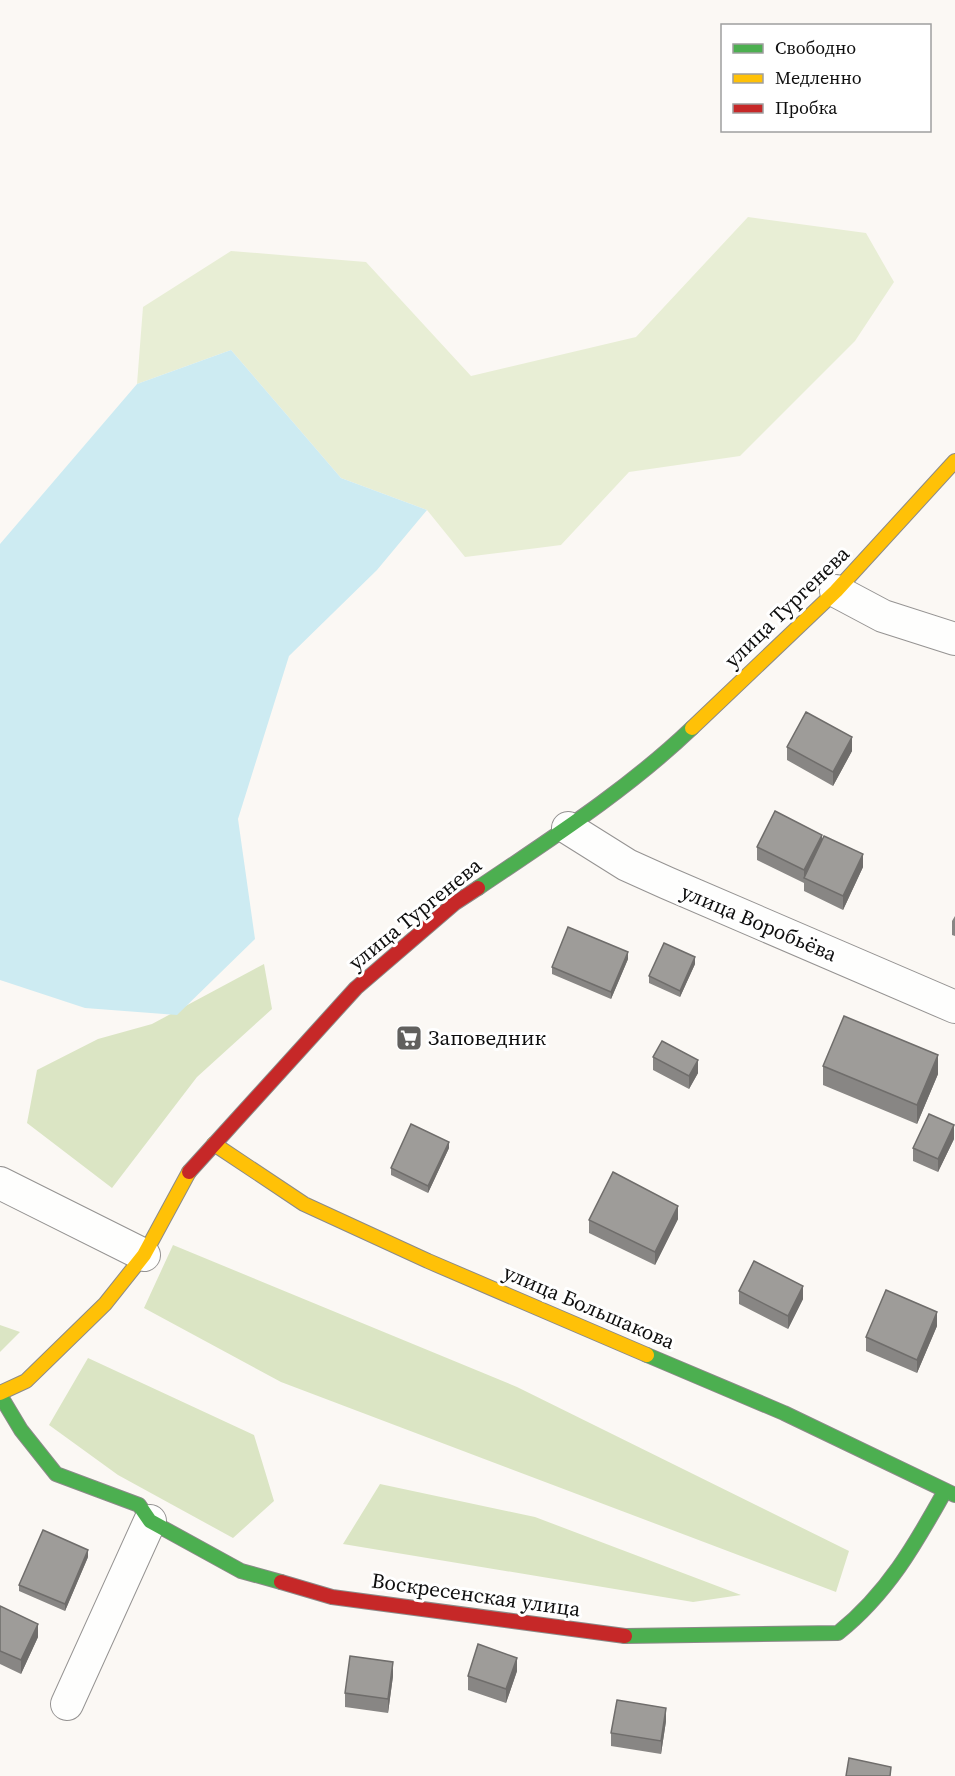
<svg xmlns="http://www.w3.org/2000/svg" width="955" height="1776" viewBox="0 0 955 1776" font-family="'Source Serif 4',serif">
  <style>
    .green { fill: #e8eed5 }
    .forest { fill: #dbe5c4 }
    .water { fill: #cdebf2 }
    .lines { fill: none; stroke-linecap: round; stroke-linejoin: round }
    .street-casing { stroke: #959392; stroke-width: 34 }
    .fast-casing { stroke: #8b8a88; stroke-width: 16 }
    .slow-casing { stroke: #8b8a88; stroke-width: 16 }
    .jam-casing { stroke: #8b8a88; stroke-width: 16 }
    .street { stroke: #fefefd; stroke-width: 32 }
    .fast { stroke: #4caf50; stroke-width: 14 }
    .slow { stroke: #ffc107; stroke-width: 14 }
    .jam { stroke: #c62828; stroke-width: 14 }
    .wall { fill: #888684 }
    .shaded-wall { fill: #6f6d6b }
    .building { fill: #9e9c99; stroke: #6f6d6b; stroke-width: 1.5 }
    .labels { text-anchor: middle; stroke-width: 6; stroke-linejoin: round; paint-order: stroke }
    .street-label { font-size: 21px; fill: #0e0e0e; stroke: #fff }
    .poi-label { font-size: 21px; fill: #0e0e0e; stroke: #fff; text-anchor: start }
  </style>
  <rect width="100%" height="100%" fill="#fbf8f4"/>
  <path class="green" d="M 748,217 L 866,233 L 894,282 L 855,341 L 740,456 L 629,472 L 561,545 L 465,557 L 427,510 L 341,478 L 231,350 L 137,384 L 143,307 L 231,251 L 366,262 L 471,376 L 636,337 Z"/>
  <path class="forest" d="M 264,964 L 272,1009 L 197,1077 L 112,1188 L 27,1123 L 37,1070 L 98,1039 L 152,1024 Z
    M 173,1245 L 517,1387 L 849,1551 L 836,1592 L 281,1382 L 144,1308 Z
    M 0,1325 L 20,1332 L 0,1352 Z
    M 88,1358 L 254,1435 L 274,1501 L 233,1538 L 118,1475 L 49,1425 Z
    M 380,1484 L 535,1517 L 741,1595 L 693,1602 L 343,1544 Z"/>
  <path class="water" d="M 231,350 L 341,478 L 427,510 L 377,570 L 289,656 L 238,819 L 255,939 L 177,1015 L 85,1008 L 0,980 L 0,544 L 137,384 Z"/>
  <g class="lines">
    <defs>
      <path id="street" d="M 836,591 L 883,616 L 955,639
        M 568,828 L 627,865 L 667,883 L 955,1007
        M 0,1183 L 144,1255
        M 67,1704 L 150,1521"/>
      <path id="fast" d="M 478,888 C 552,838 627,790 692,728
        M 647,1355 L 784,1413 L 955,1495
        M 0,1395 L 21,1430 L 56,1474 L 139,1505 L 150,1521 L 241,1571 L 281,1582
        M 625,1636 L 838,1633 C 887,1594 915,1545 945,1491"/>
      <path id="slow" d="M 692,728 L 836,591 L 955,461
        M 214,1144 L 304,1204 L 428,1261 L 647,1355
        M 0,1393 L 26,1381 L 105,1304 L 144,1255 L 189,1172"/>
      <path id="jam" d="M 189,1172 L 356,988 L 455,903 L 478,888
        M 281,1582 L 332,1597 L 625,1636"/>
    </defs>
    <use href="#street" class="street-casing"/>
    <use href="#fast" class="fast-casing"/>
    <use href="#slow" class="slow-casing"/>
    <use href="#jam" class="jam-casing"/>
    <use href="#street" class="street"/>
    <use href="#fast" class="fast"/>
    <use href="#slow" class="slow"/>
    <use href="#jam" class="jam"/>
  </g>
  <path class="wall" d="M 787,747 L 852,751 L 833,786 L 787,760 Z
    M 822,841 L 863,867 L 843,910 L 804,891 L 804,883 L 757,860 L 757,847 Z
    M 955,916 L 955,936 L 952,935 L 952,921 Z
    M 628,959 L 611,999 L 552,974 L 552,967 Z
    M 695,964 L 680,997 L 649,983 L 649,976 Z
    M 653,1057 L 698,1073 L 689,1089 L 653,1070 Z
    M 823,1066 L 938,1074 L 917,1124 L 823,1085 Z
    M 954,1139 L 938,1172 L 913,1161 L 913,1148 Z
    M 449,1148 L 428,1193 L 391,1175 L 391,1168 Z
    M 678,1219 L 655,1265 L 589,1233 L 589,1220 Z
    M 739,1291 L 803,1299 L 788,1329 L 739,1304 Z
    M 937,1326 L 917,1373 L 866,1351 L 866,1337 Z
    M 88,1557 L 65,1611 L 19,1591 L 19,1585 Z
    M 0,1606 L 38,1637 L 21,1674 L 0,1664 Z
    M 517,1671 L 506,1703 L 468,1690 L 468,1676 Z
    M 393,1676 L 388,1713 L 345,1707 L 345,1693 Z
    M 666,1721 L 661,1754 L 611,1746 L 611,1733 Z"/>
  <path class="shaded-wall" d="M 852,737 L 852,751 L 833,786 L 833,772 Z
    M 822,835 L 822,848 L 804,878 L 804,870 Z
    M 863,854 L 863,867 L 843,910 L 843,896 Z
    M 628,952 L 628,959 L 611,999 L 611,992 Z
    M 695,957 L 695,964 L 680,997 L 680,991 Z
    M 938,1055 L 938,1074 L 917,1124 L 917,1105 Z
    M 698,1060 L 698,1073 L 689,1089 L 689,1076 Z
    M 954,1125 L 954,1139 L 938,1172 L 938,1159 Z
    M 449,1142 L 449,1148 L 428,1193 L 428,1186 Z
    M 678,1206 L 678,1219 L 655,1265 L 655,1252 Z
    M 803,1286 L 803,1299 L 788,1329 L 788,1316 Z
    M 937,1312 L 937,1326 L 917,1373 L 917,1360 Z
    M 88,1550 L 88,1557 L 65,1611 L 65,1604 Z
    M 38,1624 L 38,1637 L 21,1674 L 21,1660 Z
    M 517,1658 L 517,1671 L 506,1703 L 506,1689 Z
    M 393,1662 L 393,1676 L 388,1713 L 388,1699 Z
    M 666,1708 L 666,1721 L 661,1754 L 661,1741 Z"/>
  <path class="building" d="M 806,712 L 852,737 L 833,772 L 787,747 Z
    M 775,811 L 822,835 L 804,870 L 757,847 Z
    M 824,836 L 863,854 L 843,896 L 804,878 Z
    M 568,927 L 628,952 L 611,992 L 552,967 Z
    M 664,943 L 695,957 L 680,991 L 649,976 Z
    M 844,1016 L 938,1055 L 917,1105 L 823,1066 Z
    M 662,1041 L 698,1060 L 689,1076 L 653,1057 Z
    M 929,1114 L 954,1125 L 938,1159 L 913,1148 Z
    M 411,1124 L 449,1142 L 428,1186 L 391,1168 Z
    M 613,1172 L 678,1206 L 655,1252 L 589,1220 Z
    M 754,1261 L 803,1286 L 788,1316 L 739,1291 Z
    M 886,1290 L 937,1312 L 917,1360 L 866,1337 Z
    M 43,1530 L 88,1550 L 65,1604 L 19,1585 Z
    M 0,1606 L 38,1624 L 21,1660 L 0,1651 Z
    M 478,1644 L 517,1658 L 506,1689 L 468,1676 Z
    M 350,1656 L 393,1662 L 388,1699 L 345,1693 Z
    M 617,1700 L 666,1708 L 661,1741 L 611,1733 Z
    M 849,1758 L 891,1767 L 890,1776 L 846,1776 Z"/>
  <defs>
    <symbol id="supermarket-square" viewBox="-11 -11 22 22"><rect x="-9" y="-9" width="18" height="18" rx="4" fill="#61605e" stroke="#fff"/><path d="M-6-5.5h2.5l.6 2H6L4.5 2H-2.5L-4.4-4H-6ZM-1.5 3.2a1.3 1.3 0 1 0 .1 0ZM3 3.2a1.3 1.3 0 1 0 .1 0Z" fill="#fff"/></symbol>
  </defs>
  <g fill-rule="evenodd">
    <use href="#supermarket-square" x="394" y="1023" width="30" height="30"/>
  </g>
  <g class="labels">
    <g class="street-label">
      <text transform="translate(787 607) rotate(-44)" y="7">улица Тургенева</text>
      <text transform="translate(415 914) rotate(-39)" y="7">улица Тургенева</text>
      <text transform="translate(759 923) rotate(23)" y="7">улица Воробьёва</text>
      <text transform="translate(589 1307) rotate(23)" y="7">улица Большакова</text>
      <text transform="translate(476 1595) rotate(8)" y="7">Воскресенская улица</text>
    </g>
    <g class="poi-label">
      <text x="428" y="1045">Заповедник</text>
    </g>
  </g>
  <rect x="721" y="24" width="210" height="108" fill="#ffffff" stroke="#9f9f9f" stroke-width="1.5"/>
  <rect x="733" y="44" width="30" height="9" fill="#4caf50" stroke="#9f9f9f" stroke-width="1.5"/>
  <text x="775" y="54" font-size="18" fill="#0e0e0e">Свободно</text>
  <rect x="733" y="74" width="30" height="9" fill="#ffc107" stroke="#9f9f9f" stroke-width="1.5"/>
  <text x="775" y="84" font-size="18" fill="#0e0e0e">Медленно</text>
  <rect x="733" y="104" width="30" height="9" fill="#c62828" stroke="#9f9f9f" stroke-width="1.5"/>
  <text x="775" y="114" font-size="18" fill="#0e0e0e">Пробка</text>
</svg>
